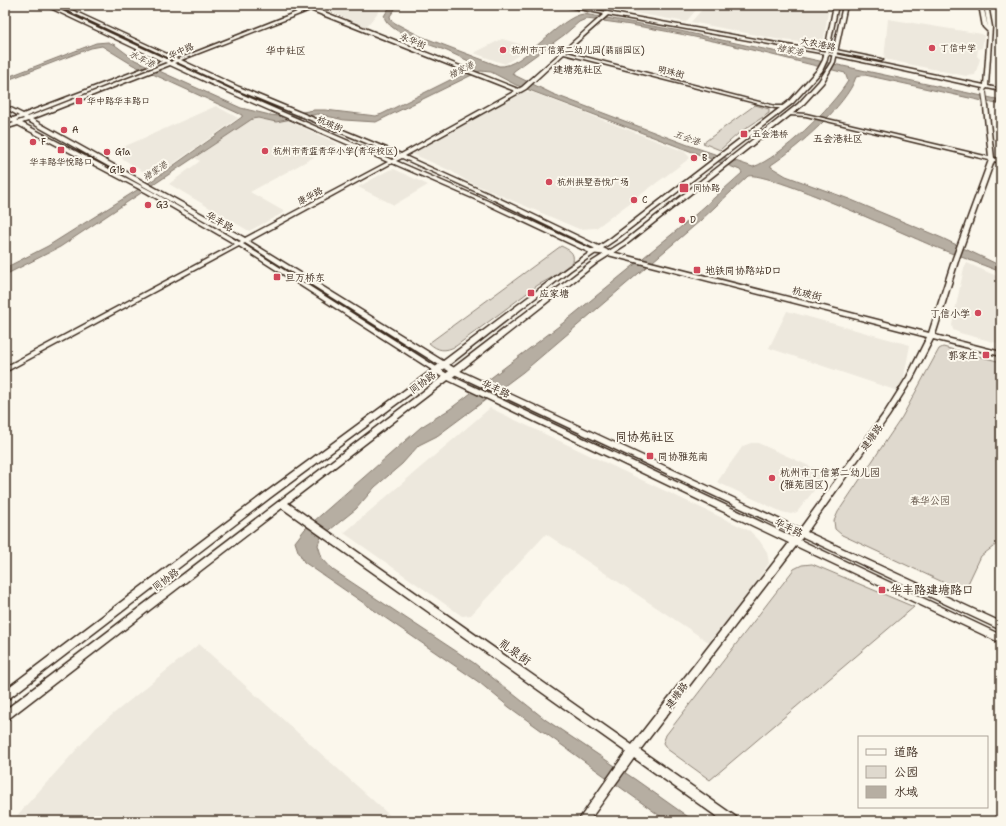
<svg xmlns="http://www.w3.org/2000/svg" width="1006" height="826" viewBox="0 0 1006 826" font-family="'Shantell Sans','LXGW WenKai TC',sans-serif">
  <style>
    .built { fill: #ede8dd }
    .green { fill: #dfd9ce; stroke: #8d8276 }
    .water { fill: #b6aea2; stroke: #85796d; fill-rule: evenodd }
    .lines { fill: none; stroke-linecap: round; stroke-linejoin: round }
    .secondary-casing { stroke: #3b2a1e; stroke-width: 3 }
    .primary-casing { stroke: #3b2a1e; stroke-width: 3 }
    .secondary { fill: #fbf7ec; fill-rule: evenodd }
    .primary { fill: #fbf7ec; fill-rule: evenodd }
    .secondary-bridge-casing { stroke: #3b2a1e; stroke-width: 6; stroke-linecap: butt }
    .secondary-bridge { stroke: #fbf7ec; stroke-width: 4 }
    .poi-dot { fill: #d1495b; stroke: #fbf7ec; stroke-width: 1.5 }
    .labels { text-anchor: middle; stroke-width: 4; stroke-linejoin: round; paint-order: stroke }
    .far-street-label { font-size: 9px; fill: #3b2a1e; stroke: #fbf7ec }
    .far-poi-label { font-size: 9px; fill: #3b2a1e; stroke: #fbf7ec; text-anchor: start }
    .far-water-label { font-size: 9px; font-style: italic; fill: #605246; stroke: #fbf7ec }
    .far-quarter-label { font-size: 10px; fill: #3b2a1e; stroke: #fbf7ec }
    .street-label { font-size: 10px; fill: #3b2a1e; stroke: #fbf7ec }
    .poi-label { font-size: 10px; fill: #3b2a1e; stroke: #fbf7ec; text-anchor: start }
    .park-label { font-size: 10px; fill: #64564a; stroke: #fbf7ec }
    .quarter-label { font-size: 12px; fill: #3b2a1e; stroke: #fbf7ec }
    .near-poi-label { font-size: 12px; fill: #3b2a1e; stroke: #fbf7ec; text-anchor: start }
    .near-street-label { font-size: 12px; fill: #3b2a1e; stroke: #fbf7ec }
  </style>
  <rect width="100%" height="100%" fill="#fbf7ec"/>
  <filter id="ink" filterUnits="userSpaceOnUse"><feTurbulence type="fractalNoise" baseFrequency=".025" numOctaves="2"/><feDisplacementMap in="SourceGraphic" scale="8" xChannelSelector="R" yChannelSelector="G"/><feConvolveMatrix kernelMatrix="1 2 1 2 8 2 1 2 1" color-interpolation-filters="sRGB"/></filter>
  <g filter="url(#ink)">
    <path class="built" d="M 335,5 L 384,5 L 366,27 L 325,9 Z
      M 591,5 L 700,5 L 686,22 Z
      M 706,5 L 829,5 L 823,45 L 776,39 L 691,22 Z
      M 888,19 L 982,34 L 984,36 L 982,48 L 978,49 L 977,56 L 980,59 L 975,75 L 966,76 L 884,59 Z
      M 502,39 L 531,47 L 505,64 L 474,53 Z
      M 521,91 L 534,93 L 685,152 L 690,158 L 596,228 L 579,229 L 467,181 L 451,171 L 413,154 L 414,151 Z
      M 216,106 L 238,118 L 153,178 L 112,152 Z
      M 258,117 L 285,119 L 338,144 L 250,192 L 285,212 L 249,231 L 169,184 L 200,161 L 195,158 L 249,119 Z
      M 394,169 L 428,185 L 394,205 L 358,187 L 389,170 Z
      M 967,263 L 1001,278 L 1001,344 L 960,333 L 953,330 L 952,325 L 964,268 Z
      M 787,311 L 910,345 L 901,392 L 769,348 Z
      M 490,408 L 750,531 L 759,540 L 767,552 L 769,563 L 713,645 L 546,534 L 471,615 L 462,616 L 344,533 Z
      M 751,443 L 758,443 L 827,474 L 797,512 L 791,514 L 782,512 L 717,482 L 743,446 Z
      M 199,644 L 396,821 L 12,821 L 96,728 Z"/>
    <path class="green" d="M 755,105 L 769,109 L 769,113 L 739,133 L 720,150 L 703,143 Z
      M 561,246 C 569,250 575,252 573,262 L 553,277 L 538,285 L 456,346 C 445,352 438,351 429,343 Z
      M 943,347 L 1001,362 L 1001,541 L 981,556 L 964,592 L 842,535 L 835,529 L 834,521 L 838,512 L 902,417 L 939,349 Z
      M 812,564 L 914,607 L 710,780 L 667,749 L 663,743 L 666,735 L 794,569 L 802,565 Z"/>
    <path class="water" d="M 391,5 L 398,5 L 390,16 L 391,20 L 395,23 L 420,36 L 499,66 C 523,69 559,16 584,14 L 680,31 L 1001,100 L 1001,105 L 865,75 L 856,77 C 847,105 796,149 771,165 L 771,167 L 786,176 L 849,199 L 942,238 L 1001,266 L 1001,272 C 978,263 955,255 933,246 C 904,234 768,171 748,176 L 700,221 L 523,372 L 437,436 L 419,445 L 402,464 L 375,487 L 356,509 L 321,537 L 318,545 L 322,558 L 333,570 L 474,663 L 546,720 L 636,780 L 694,821 L 667,821 L 509,707 L 480,683 L 304,562 L 298,551 L 295,542 L 305,529 L 421,427 L 450,409 L 563,323 L 687,222 L 742,173 L 740,170 L 516,85 L 491,72 L 480,71 L 376,122 L 344,120 L 318,114 L 276,122 L 258,118 L 252,119 L 60,247 L 5,275 L 5,268 L 48,246 L 153,180 L 242,117 L 242,115 L 229,109 L 133,65 L 102,46 L 91,48 L 5,81 L 5,78 L 96,43 L 108,42 L 115,45 L 135,60 L 241,108 L 270,115 L 279,116 L 314,110 L 325,110 L 376,116 L 382,114 L 476,67 L 475,64 C 466,60 456,55 447,51 C 432,45 387,33 384,16 ZM 586,19 C 671,28 759,52 841,72 L 845,73 L 848,81 C 832,107 780,158 753,167 L 688,145 L 553,94 L 512,74 L 514,71 L 564,35 L 579,22 Z"/>
    <g class="lines">
      <defs>
        <path id="secondary" d="M 44,5 L 49,5 L 166,59 L 169,59 L 169,61 L 171,62 L 174,60 L 56,5 L 61,5 L 178,59 L 307,8 L 300,5 L 305,5 L 310,7 L 316,5 L 321,5 L 314,8 L 518,89 L 522,87 L 604,14 L 559,5 L 567,5 L 607,12 L 826,52 L 984,85 L 988,32 L 983,27 L 979,5 L 983,5 L 988,28 L 984,5 L 988,5 L 992,27 L 988,86 L 1001,89 L 1001,91 L 987,88 L 984,91 L 982,90 L 983,88 L 826,54 L 608,15 L 566,52 L 775,106 L 785,106 L 787,107 L 785,108 L 775,108 L 564,54 L 526,89 L 405,156 L 494,196 L 607,250 L 608,251 L 929,333 L 953,258 L 989,160 L 806,116 L 789,115 L 787,114 L 789,113 L 806,114 L 989,157 L 984,107 L 988,106 L 994,158 L 1001,159 L 1001,163 L 994,161 L 959,258 L 935,335 L 1001,352 L 1001,356 L 933,339 L 913,378 L 889,416 L 807,532 L 1001,622 L 1001,630 L 803,537 L 800,540 L 1001,635 L 1001,643 L 796,546 L 640,750 L 736,817 L 737,821 L 723,821 L 634,758 L 589,821 L 578,821 L 626,752 L 282,508 L 8,719 L 5,721 L 5,710 L 442,377 L 437,374 L 271,497 L 8,699 L 5,700 L 5,690 L 265,493 L 432,370 L 239,246 L 5,372 L 5,367 L 235,244 L 147,193 L 18,125 L 5,129 L 5,126 L 14,123 L 12,122 L 5,124 L 5,121 L 9,120 L 5,118 L 5,115 L 13,118 L 19,116 L 5,108 L 5,105 L 23,114 L 162,61 ZM 310,10 L 515,91 L 401,154 L 239,87 L 181,60 ZM 165,62 L 167,63 L 28,117 L 27,116 ZM 177,62 L 235,89 L 398,156 L 392,160 L 232,90 L 174,63 ZM 170,65 L 228,92 L 388,162 L 245,238 L 32,119 ZM 23,118 L 24,119 L 18,121 L 16,120 ZM 28,121 L 241,241 L 239,242 L 151,191 L 22,123 ZM 402,158 L 490,198 L 600,251 L 593,250 L 490,202 L 396,161 ZM 392,163 L 486,204 L 590,253 L 608,255 L 927,337 L 907,377 L 885,412 L 800,529 L 456,369 L 249,241 ZM 245,243 L 452,373 L 796,534 L 793,537 L 449,375 L 243,244 ZM 448,380 L 789,543 L 632,745 L 288,503 Z
          M 821,47 L 881,59 L 883,60 L 881,61 L 820,49 L 819,48 Z"/>
        <path id="primary" d="M 834,5 L 838,5 L 827,60 L 822,71 L 793,103 L 615,240 L 571,270 L 440,372 L 434,372 L 433,370 L 434,368 L 567,268 L 611,238 L 789,101 L 818,69 L 823,60 Z
          M 843,5 L 847,5 L 835,62 L 823,83 L 802,106 L 627,244 L 597,263 L 450,379 L 444,379 L 443,377 L 444,375 L 593,261 L 623,242 L 798,104 L 819,81 L 831,62 Z"/>
      </defs>
      <use href="#secondary" class="secondary-casing"/>
      <use href="#primary" class="primary-casing"/>
      <use href="#secondary" class="secondary"/>
      <use href="#primary" class="primary"/>
      <defs>
        <path id="secondary-bridge" d="M 984,92 L 986,107"/>
      </defs>
      <use href="#secondary-bridge" class="secondary-bridge-casing"/>
      <use href="#secondary-bridge" class="secondary-bridge"/>
    </g>
  </g>
  <g class="poi-dot">
    <circle cx="932" cy="48" r="4"/>
    <circle cx="503" cy="50" r="4"/>
    <rect x="75" y="97" width="8" height="8" rx="2"/>
    <circle cx="64" cy="130" r="4"/>
    <rect x="740" y="130" width="8" height="8" rx="2"/>
    <circle cx="33" cy="142" r="4"/>
    <rect x="57" y="146" width="8" height="8" rx="2"/>
    <circle cx="265" cy="151" r="4"/>
    <circle cx="107" cy="152" r="4"/>
    <circle cx="694" cy="158" r="4"/>
    <circle cx="133" cy="170" r="4"/>
    <circle cx="549" cy="182" r="4"/>
    <rect x="679" y="183" width="10" height="10" rx="2"/>
    <circle cx="634" cy="200" r="4"/>
    <circle cx="148" cy="205" r="4"/>
    <circle cx="682" cy="220" r="4"/>
    <rect x="693" y="266" width="8" height="8" rx="2"/>
    <rect x="273" y="273" width="8" height="8" rx="2"/>
    <rect x="527" y="289" width="8" height="8" rx="2"/>
    <circle cx="978" cy="313" r="4"/>
    <rect x="982" y="351" width="8" height="8" rx="2"/>
    <rect x="646" y="452" width="8" height="8" rx="2"/>
    <circle cx="772" cy="478" r="4"/>
    <rect x="878" y="586" width="8" height="8" rx="2"/>
  </g>
  <g class="labels">
    <g class="far-street-label">
      <text transform="translate(413 41) rotate(22)" y="3">永华街</text>
      <text transform="translate(818 44) rotate(11)" y="3">大农港路</text>
      <text transform="translate(181 51) rotate(-24)" y="3">华中路</text>
      <text transform="translate(671 72) rotate(14)" y="3">明珠街</text>
      <text transform="translate(330 124) rotate(23)" y="3">杭玻街</text>
      <text transform="translate(310 196) rotate(-28)" y="3">康华路</text>
    </g>
    <g class="far-poi-label">
      <text x="940" y="51">丁信中学</text>
      <text x="511" y="53">杭州市丁信第二幼儿园(翡丽园区)</text>
      <text x="87" y="104">华中路华丰路口</text>
      <text x="72" y="133">A</text>
      <text x="752" y="137">五会港桥</text>
      <text x="41" y="145">F</text>
      <text x="273" y="154">杭州市青蓝青华小学(青华校区)</text>
      <text x="115" y="155">G1a</text>
      <text x="702" y="161">B</text>
      <text x="61" y="165" text-anchor="middle">华丰路华悦路口</text>
      <text x="125" y="173" text-anchor="end">G1b</text>
      <text x="557" y="185">杭州拱墅吾悦广场</text>
      <text x="693" y="191">同协路</text>
      <text x="642" y="203">C</text>
      <text x="156" y="208">G3</text>
      <text x="690" y="223">D</text>
    </g>
    <g class="far-water-label">
      <text transform="translate(790 50) rotate(12)" y="3">褚家港</text>
      <text transform="translate(142 59) rotate(26)" y="3">水车港</text>
      <text transform="translate(461 70) rotate(-26)" y="3">褚家港</text>
      <text transform="translate(687 138) rotate(20)" y="3">五会港</text>
      <text transform="translate(155 171) rotate(-34)" y="3">褚家港</text>
    </g>
    <g class="far-quarter-label">
      <text x="286" y="54">华中社区</text>
      <text x="578" y="73">建塘苑社区</text>
      <text x="838" y="142">五会港社区</text>
    </g>
    <g class="street-label">
      <text transform="translate(220 221) rotate(30)" y="4">华丰路</text>
      <text transform="translate(807 293) rotate(14)" y="4">杭玻街</text>
      <text transform="translate(422 382) rotate(-37)" y="4">同协路</text>
      <text transform="translate(496 388) rotate(24)" y="4">华丰路</text>
      <text transform="translate(871 437) rotate(-54)" y="4">建塘路</text>
      <text transform="translate(789 527) rotate(25)" y="4">华丰路</text>
      <text transform="translate(165 579) rotate(-37)" y="4">同协路</text>
      <text transform="translate(676 695) rotate(-53)" y="4">建塘路</text>
    </g>
    <g class="poi-label">
      <text x="705" y="274">地铁同协路站D口</text>
      <text x="285" y="281">旦万桥东</text>
      <text x="539" y="297">应家塘</text>
      <text x="970" y="317" text-anchor="end">丁信小学</text>
      <text x="978" y="359" text-anchor="end">郭家庄</text>
      <text x="658" y="460">同协雅苑南</text>
      <text x="780" y="476">杭州市丁信第二幼儿园<tspan x="780" dy="12">(雅苑园区)</tspan></text>
    </g>
    <g class="park-label">
      <text x="930" y="504">春华公园</text>
    </g>
    <g class="quarter-label">
      <text x="645" y="441">同协苑社区</text>
    </g>
    <g class="near-poi-label">
      <text x="890" y="594">华丰路建塘路口</text>
    </g>
    <g class="near-street-label">
      <text transform="translate(515 652) rotate(35)" y="4">礼泉街</text>
    </g>
  </g>
  <rect width="1006" height="826" fill="none" stroke="#fbf7ec" stroke-width="20"/>
  <rect x="10" y="10" width="986" height="806" fill="none" stroke="#3b2a1e" stroke-width="1.5" filter="url(#ink)"/>
  <rect x="858" y="736" width="130" height="72" fill="#fbf7ec" stroke="#aea59a"/>
  <rect x="866" y="749" width="20" height="6" fill="#fbf7ec" stroke="#aea59a"/>
  <text x="894" y="756" font-size="12" fill="#3b2a1e">道路</text>
  <rect x="866" y="766" width="20" height="12" fill="#dfd9ce" stroke="#aea59a"/>
  <text x="894" y="776" font-size="12" fill="#3b2a1e">公园</text>
  <rect x="866" y="786" width="20" height="12" fill="#b6aea2" stroke="#aea59a"/>
  <text x="894" y="796" font-size="12" fill="#3b2a1e">水域</text>
</svg>
